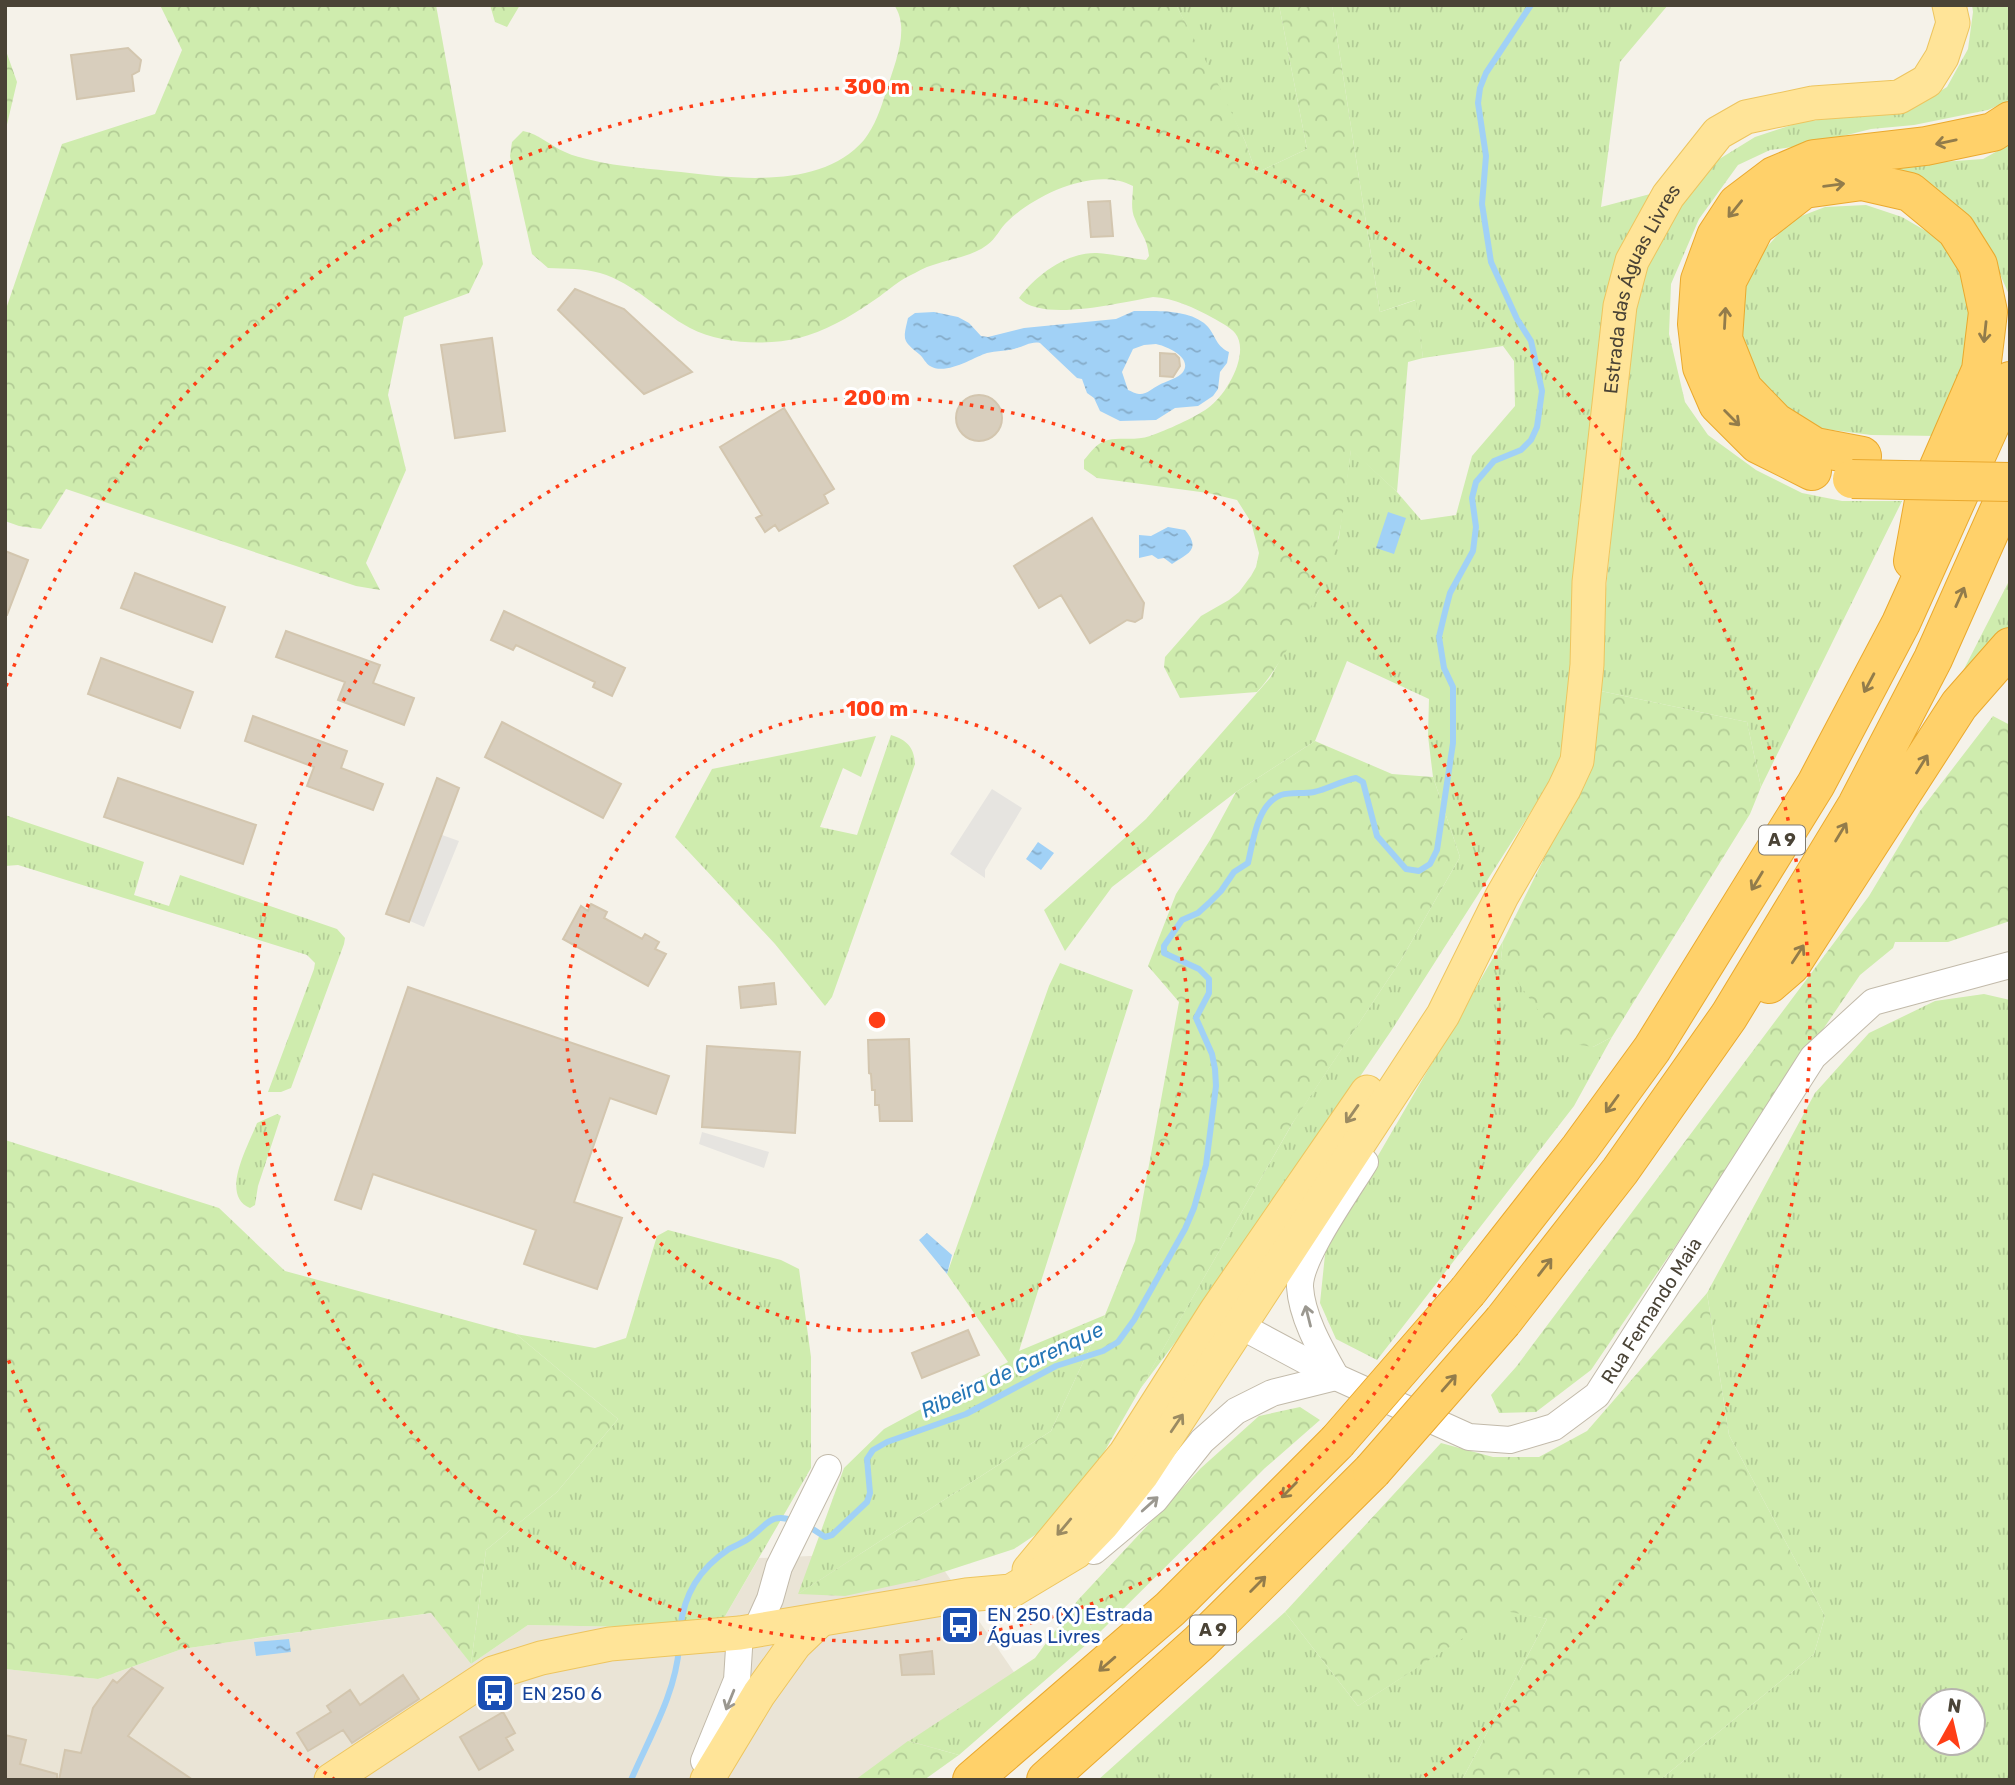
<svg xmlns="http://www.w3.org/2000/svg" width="2015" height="1785" viewBox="0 0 2015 1785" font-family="Rubik,sans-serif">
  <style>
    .residential { fill: #eae4d6 }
    .grass { fill: url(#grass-tufts); fill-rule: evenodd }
    .forest { fill: url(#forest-crowns) }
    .parking { fill: #e6e4e0 }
    .water { fill: url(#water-ripples); fill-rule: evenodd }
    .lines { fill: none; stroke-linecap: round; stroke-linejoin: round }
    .stream { stroke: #a1d1f6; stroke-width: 6 }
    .building { fill: #d8cebd; stroke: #d3c6af; stroke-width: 2 }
    .minor-casing { stroke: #c2baaa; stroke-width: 28 }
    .major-casing { stroke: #edc55f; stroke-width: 35 }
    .highway-casing { stroke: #eaa92e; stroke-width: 40 }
    .minor { stroke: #fff; stroke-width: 26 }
    .major { stroke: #ffe498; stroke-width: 33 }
    .highway { stroke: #ffd16a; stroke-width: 38 }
    .highway-bridge-casing { stroke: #eaa92e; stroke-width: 40; stroke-linecap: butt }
    .highway-bridge { stroke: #ffd16a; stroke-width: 38 }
    .oneway { stroke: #927c4b }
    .oneway2 { stroke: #9b8b62 }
    .oneway3 { stroke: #9b9890 }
    .ring { fill: none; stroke: #ff3e16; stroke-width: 3.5; stroke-dasharray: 3.5 7 }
    .labels { text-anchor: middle; stroke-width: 6; stroke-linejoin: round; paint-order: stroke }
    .shield { fill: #fff; stroke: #807b72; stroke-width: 2 }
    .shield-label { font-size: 18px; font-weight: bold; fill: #4a4336 }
    .street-label { font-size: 19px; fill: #4a4336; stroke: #fff }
    .transit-label { font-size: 19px; fill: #164399; stroke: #fff; text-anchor: start }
    .water-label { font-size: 21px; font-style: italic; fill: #2576b6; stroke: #fff }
    .centre { fill: #ff3e16; stroke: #fff; stroke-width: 3.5 }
    .ring-label { font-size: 21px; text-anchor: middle; font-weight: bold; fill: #ff3e16; stroke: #fff; stroke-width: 6; stroke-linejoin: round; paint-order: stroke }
  </style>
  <defs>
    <pattern id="grass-tufts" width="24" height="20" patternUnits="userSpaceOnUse" patternTransform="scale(1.75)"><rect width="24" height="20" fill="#cfecae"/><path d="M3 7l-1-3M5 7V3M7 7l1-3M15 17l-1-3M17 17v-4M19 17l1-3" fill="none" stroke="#b3cc96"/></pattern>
    <pattern id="forest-crowns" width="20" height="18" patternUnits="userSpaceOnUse" patternTransform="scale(1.75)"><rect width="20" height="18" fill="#cfecae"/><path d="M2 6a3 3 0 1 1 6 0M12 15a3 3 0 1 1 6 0" fill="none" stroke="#b3cc96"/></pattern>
    <pattern id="water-ripples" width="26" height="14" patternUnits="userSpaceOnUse" patternTransform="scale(1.75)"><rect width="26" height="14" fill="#a1d1f6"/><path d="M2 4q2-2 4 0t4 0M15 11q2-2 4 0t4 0" fill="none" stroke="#85abc8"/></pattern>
  </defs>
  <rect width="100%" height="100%" fill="#f5f2e9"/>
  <path class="residential" d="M 931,1551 L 1020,1681 L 903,1780 L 5,1780 L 5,1669 L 98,1679 L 182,1649 L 432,1613 L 471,1664 L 528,1625 L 631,1627 L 724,1618 L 759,1558 Z"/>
  <path class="grass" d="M 1176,5 L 1279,5 L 1307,149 L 1256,173 L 1245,141 Z
    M 1332,5 L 1668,5 L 1620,62 L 1601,207 L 1654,193 L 1617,266 L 1571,749 L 1391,1031 L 1214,1291 L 1140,1389 L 1295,1119 L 1401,960 L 1460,857 L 1433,777 L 1428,736 L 1429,699 L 1347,661 L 1315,741 L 1236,792 L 1112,887 L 1065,951 L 1044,910 L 1146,819 L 1270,678 L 1318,592 L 1339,537 L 1351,449 L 1397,492 L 1421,520 L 1456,515 L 1472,456 L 1515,406 L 1514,361 L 1503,346 L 1423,358 L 1415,300 L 1380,312 Z
    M 1972,5 L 2010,5 L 2010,100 L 1988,110 L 1914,125 L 1871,129 L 1807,145 L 1770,150 L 1738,165 L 1699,219 L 1671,284 L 1669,334 L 1685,402 L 1708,435 L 1756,470 L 1802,493 L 1842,501 L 1902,501 L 1761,787 L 1747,722 L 1596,690 L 1635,294 L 1657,247 L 1677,211 L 1708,166 L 1755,137 L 1801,122 L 1911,109 L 1947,87 L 1968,49 L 1973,12 Z
    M 2010,144 L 2010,297 L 1996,265 L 1898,174 L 1899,165 L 1983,159 Z
    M 1866,205 L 1902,217 L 1938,238 L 1957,264 L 1970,296 L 1976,339 L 1938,436 L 1871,435 L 1817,428 L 1780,409 L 1740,351 L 1742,287 L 1764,250 L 1791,220 L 1825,207 Z
    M 2010,579 L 2010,632 L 1983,662 L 1963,671 Z
    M 891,735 C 907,740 914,747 915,764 L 832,997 L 825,1006 L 775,944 L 675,837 L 712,769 L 876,736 L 861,777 L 843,768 L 820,827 L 857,835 Z
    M 5,815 L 144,862 L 134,895 L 169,906 L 180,875 L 337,929 L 345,938 L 344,944 L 291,1088 L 281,1092 L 268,1092 L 314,969 L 315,963 L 307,955 L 18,865 L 5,866 Z
    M 1503,941 L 1501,959 L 1593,1047 L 1612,1037 L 1574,1106 L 1377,1360 L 1336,1339 L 1320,1303 L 1326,1245 Z
    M 1060,963 L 1133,990 L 1019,1351 L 1105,1315 L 1051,1431 L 798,1594 L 844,1468 L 884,1429 L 1008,1362 L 947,1274 L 1049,986 Z
    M 1984,994 L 2010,1000 L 2010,1780 L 1660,1780 L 1814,1654 L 1825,1616 L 1729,1435 L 1707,1293 L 1815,1093 L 1869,1033 L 1935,1001 ZM 1931,1701 L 1973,1701 L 1973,1743 L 1931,1743 Z
    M 277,1114 L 281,1116 L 258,1186 L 255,1205 L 250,1208 C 219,1195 249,1145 257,1123 Z
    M 668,1230 L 781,1260 L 799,1269 L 811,1357 L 811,1468 L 724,1618 L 631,1627 L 528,1625 L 471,1664 L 486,1550 L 557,1492 L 618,1419 L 516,1334 L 595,1348 L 626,1338 L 657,1236 Z
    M 1078,1600 L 1095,1637 L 959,1755 L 909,1741 L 1035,1658 Z
    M 1505,1610 L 1547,1619 L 1462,1780 L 1098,1780 L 1285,1612 L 1358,1706 Z"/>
  <path class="forest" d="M 160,5 L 436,5 L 483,264 L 469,293 L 404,317 L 388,395 L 406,470 L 366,563 L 380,590 L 356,586 L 66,489 L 41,529 L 19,526 L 5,521 L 5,312 L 62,144 L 155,114 L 182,50 Z
    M 490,5 L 520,5 L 507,27 L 495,22 Z
    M 894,5 L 1176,5 L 1218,84 L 1245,141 L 1256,173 L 1307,149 L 1279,5 L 1332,5 L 1380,312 L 1416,300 L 1423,358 L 1408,362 L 1397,492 L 1351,450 C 1347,478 1345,507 1339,535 C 1330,577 1286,660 1257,692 L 1180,698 L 1164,667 L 1165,657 L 1201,616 L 1229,600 L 1239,592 L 1251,576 L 1256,567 L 1259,553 L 1251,522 L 1237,500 L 1208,493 L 1097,478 L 1084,469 L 1084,460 C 1091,452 1096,443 1108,440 C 1121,437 1136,441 1150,436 C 1167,430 1194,418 1208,408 C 1226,396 1251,353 1235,333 C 1230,327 1220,322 1213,318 C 1195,308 1174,298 1153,297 C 1122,302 1042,323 1019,298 C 1036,275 1067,252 1097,253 C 1113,254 1130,258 1146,260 L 1149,256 C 1147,237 1141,235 1135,219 C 1130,209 1133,196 1133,186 C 1096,166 1036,194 1008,221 C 1000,228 996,239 987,245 C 971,257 952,258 933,265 C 925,267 917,272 909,276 C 895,283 883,295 870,303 C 850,317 823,332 799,338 C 767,346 720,344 690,328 C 660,312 634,283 600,273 C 583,268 566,269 548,268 L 532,254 L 510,156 L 512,142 L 523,131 C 540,134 550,146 565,152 C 573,156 583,158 591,160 C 620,167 652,169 681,172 C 738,179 822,189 864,140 C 875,126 881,108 886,92 C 894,65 911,29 894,5 Z
    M 5,48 L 17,82 L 5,133 Z
    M 1596,690 L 1747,722 L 1761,787 L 1750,814 L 1612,1037 L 1593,1047 L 1561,1042 L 1501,959 L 1503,941 L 1584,778 Z
    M 1993,716 L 2010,725 L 2010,921 L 1948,942 L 1895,942 L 1893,948 L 1860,975 L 1591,1370 L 1536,1412 L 1499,1413 L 1491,1395 L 1516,1367 L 1869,896 L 1920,811 Z
    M 1315,741 L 1392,774 L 1433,777 L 1460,857 L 1401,960 L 1292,1124 L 1095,1468 L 1044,1529 L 1014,1549 L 919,1580 L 845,1596 L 798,1594 L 1051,1431 L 1105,1315 L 1135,1241 L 1179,1002 L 1148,966 L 1176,894 L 1210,840 L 1236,792 Z
    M 5,1140 L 219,1208 L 285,1271 L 516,1334 L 618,1419 L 557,1492 L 486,1550 L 471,1664 L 431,1613 L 182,1649 L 98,1679 L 5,1669 Z
    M 1707,1293 L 1729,1435 L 1825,1616 L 1814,1654 L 1660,1780 L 1462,1780 L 1547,1619 L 1505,1611 L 1358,1706 L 1285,1612 L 1441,1443 L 1493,1457 L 1539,1457 L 1587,1431 Z
    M 1300,1407 L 1320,1420 L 1265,1468 L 1095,1637 L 1078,1600 L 1201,1468 L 1259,1416 Z
    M 908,1741 L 959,1755 L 924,1780 L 855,1780 Z"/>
  <path class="parking" d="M 992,789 L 1022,808 L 985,870 L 985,878 L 950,854 Z
    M 442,835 L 459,841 L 424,927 L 410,921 Z
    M 702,1132 L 769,1152 L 764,1168 L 699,1144 Z"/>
  <path class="water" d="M 1134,311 C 1155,311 1186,309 1204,323 C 1216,333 1214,345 1229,352 L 1227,363 L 1220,372 L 1218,389 L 1213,396 L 1198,406 L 1175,408 L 1156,420 L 1120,421 L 1100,411 L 1094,398 L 1087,393 L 1082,379 L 1077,378 L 1040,343 C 1031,341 1023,347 1014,349 C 1005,351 996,351 987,353 C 974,357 946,376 930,366 C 926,364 923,357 919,354 C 902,340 903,340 908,318 L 915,313 L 934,312 L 958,317 L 969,323 L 981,336 L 988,337 L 1024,328 L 1116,319 ZM 1156,344 C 1166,346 1193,357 1183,372 C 1179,378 1166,381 1159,385 C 1153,388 1146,395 1139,394 C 1136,394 1131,391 1128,390 L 1122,372 L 1133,349 L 1144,345 Z
    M 1388,512 L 1406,518 L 1394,554 L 1376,548 Z
    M 1168,527 L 1185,530 C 1202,550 1187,554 1172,564 L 1164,558 L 1158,559 L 1152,555 L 1139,558 L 1139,535 L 1151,536 Z
    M 1038,842 L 1054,853 L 1041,870 L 1026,859 Z
    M 927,1233 L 952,1255 L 947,1274 L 919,1240 Z
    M 289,1639 L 291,1652 L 256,1656 L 254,1642 Z"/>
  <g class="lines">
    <path class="stream" d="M 808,1526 L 825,1537 L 832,1535 L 867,1502 L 870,1493 L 867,1459 L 873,1450 L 887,1442 L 966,1414 L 1056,1366 L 1103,1351 L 1118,1342 L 1134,1320 L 1185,1229 L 1194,1208 L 1206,1165 L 1216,1086 L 1215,1069 L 1212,1054 L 1196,1018 L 1209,993 L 1209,979 L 1199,969 L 1164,953 L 1164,946 L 1182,920 L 1198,913 L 1209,903 L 1221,891 L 1234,872 L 1248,863 C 1253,842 1257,804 1281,795 C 1291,792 1303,794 1314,792 C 1328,789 1341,781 1356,778 L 1363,782 L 1377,836 L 1406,869 L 1419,871 L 1430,864 L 1437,850 L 1453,743 L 1453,687 L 1444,668 L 1439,637 L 1445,612 L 1450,593 L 1473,551 L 1476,527 L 1472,498 L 1476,482 L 1494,461 L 1521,450 L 1531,440 L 1537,427 L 1542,391 L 1531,341 L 1517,319 L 1491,262 L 1482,204 L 1486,156 L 1478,103 L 1480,88 L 1486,73 L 1531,5
      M 680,1629 C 684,1594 699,1569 729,1549 C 735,1546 742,1543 748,1539 C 766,1527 770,1511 794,1521
      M 631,1780 C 649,1738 676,1693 679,1647"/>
  </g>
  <path class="building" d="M 128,48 L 141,60 L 139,71 L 132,75 L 134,91 L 77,99 L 71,55 Z
    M 1110,201 L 1113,236 L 1091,237 L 1088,202 Z
    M 575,289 L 624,309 L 692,372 L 644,394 L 558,310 Z
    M 492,338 L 505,431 L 455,438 L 441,345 Z
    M 1160,353 L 1175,354 L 1179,358 L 1180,366 L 1173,377 L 1160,376 Z
    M956 418a23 23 0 1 1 46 0a23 23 0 1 1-46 0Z
    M 784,408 L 834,489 L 824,495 L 828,503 L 779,531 L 775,525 L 765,532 L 756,518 L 762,515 L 720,447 Z
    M 1092,518 L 1144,603 L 1142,618 L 1135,622 L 1127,620 L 1090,643 L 1061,595 L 1039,608 L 1014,566 Z
    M 5,551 L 28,560 L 7,615 L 5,615 Z
    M 135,573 L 225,607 L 212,642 L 121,608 Z
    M 504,611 L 625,668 L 612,696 L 593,687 L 595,682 L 516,645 L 513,650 L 491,640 Z
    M 286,631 L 380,665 L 373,683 L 414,698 L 404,725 L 338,700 L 345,682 L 276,657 Z
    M 101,658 L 193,692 L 180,728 L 88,694 Z
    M 253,716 L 347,751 L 341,768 L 383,784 L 373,810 L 307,786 L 314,767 L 245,741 Z
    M 502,722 L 621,784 L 603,818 L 485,757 Z
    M 118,778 L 256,825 L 243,864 L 104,817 Z
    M 437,778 L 459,788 L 409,922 L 386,914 Z
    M 591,904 L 607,912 L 604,918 L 642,939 L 645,934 L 659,942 L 655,949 L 666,954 L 648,986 L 563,939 L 581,906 L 588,911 Z
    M 774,983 L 776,1004 L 741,1008 L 739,987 Z
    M 408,987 L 669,1076 L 656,1114 L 610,1098 L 574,1202 L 622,1218 L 597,1289 L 524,1264 L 536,1230 L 373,1174 L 361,1209 L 335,1200 Z
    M 909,1039 L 912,1121 L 880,1121 L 879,1105 L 875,1105 L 875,1090 L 872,1090 L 871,1074 L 869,1073 L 868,1040 Z
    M 707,1046 L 800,1052 L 795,1133 L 702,1127 Z
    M 968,1330 L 979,1355 L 922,1378 L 912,1353 Z
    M 932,1651 L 934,1674 L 902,1675 L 900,1655 Z
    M 132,1668 L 163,1688 L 128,1736 L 193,1780 L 59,1780 L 65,1750 L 81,1753 L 93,1708 L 113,1680 L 117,1683 Z
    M 403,1675 L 419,1699 L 352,1743 L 343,1730 L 308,1751 L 297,1733 L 331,1712 L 327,1706 L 350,1690 L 360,1705 Z
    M 503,1712 L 515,1733 L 506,1738 L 513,1750 L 479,1770 L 460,1737 Z
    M 5,1735 L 26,1740 L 20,1764 L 57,1774 L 57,1780 L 5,1780 Z"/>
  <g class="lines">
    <defs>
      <g id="minor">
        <path id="s1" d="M 1224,1317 L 1336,1377 L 1469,1437 L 1510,1440 L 1554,1427 L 1597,1395 L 1813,1057 L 1873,1002 L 2010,965"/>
        <path d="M 1336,1377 C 1321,1350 1302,1318 1300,1287 C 1299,1258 1348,1190 1365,1162"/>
        <path d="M 1094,1551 L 1155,1500 L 1202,1441 L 1236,1411 L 1272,1393 L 1336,1377"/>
        <path d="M 756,1630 L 770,1599 L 779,1567 L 828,1468"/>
        <path d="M 704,1761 L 737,1680 L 740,1633"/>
      </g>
      <g id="major">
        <path d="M 1029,1570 L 1125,1454 L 1216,1311 L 1367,1092"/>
        <path id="s2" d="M 331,1780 L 493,1673 L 541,1658 L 610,1644 L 740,1633 L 966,1595 L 1011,1591 L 1076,1552 L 1103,1524 L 1142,1475 L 1443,1015 L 1502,896 L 1564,789 L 1577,761 L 1587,665 L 1589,582 L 1620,306 L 1632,261 L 1668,196 L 1718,133 L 1746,117 L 1813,103 L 1899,97 L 1927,81 L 1942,57 L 1953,23 L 1949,5"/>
        <path d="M 707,1780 L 759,1694 L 795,1644 L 818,1622"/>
      </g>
      <path id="highway" d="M 1862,456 L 1815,447 L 1775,422 L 1743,389 L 1723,339 L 1727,281 L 1755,227 L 1804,189 L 1862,181 L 1910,192 L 1956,230 L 1978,265 L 1988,312 L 1981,370 L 1924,501 L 1913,561
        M 1812,471 L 1758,444 L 1718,404 L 1702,367 L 1697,324 L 1700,280 L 1716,236 L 1737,204 L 1774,176 L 1814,159 L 1926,146 L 1993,132 L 2010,121
        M 1769,984 L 1791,965 L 1959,705 L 2010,647
        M 1468,1291 L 1580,1148 L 1652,1049 L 1816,784 L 1901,623 L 2010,381
        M 1503,1321 L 1620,1171 L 1729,1016 L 1857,805 L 1933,659 L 2010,486
        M 972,1780 L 1170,1609 L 1337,1442
        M 1046,1780 L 1199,1643 L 1372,1471"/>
    </defs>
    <use href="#minor" class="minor-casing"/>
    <use href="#major" class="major-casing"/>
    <use href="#highway" class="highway-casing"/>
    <use href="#minor" class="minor"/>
    <use href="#major" class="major"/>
    <use href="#highway" class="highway"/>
    <defs>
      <path id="highway-bridge" d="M 1852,479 L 2010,482
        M 1337,1442 L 1468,1291
        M 1372,1471 L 1503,1321"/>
    </defs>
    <use href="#highway-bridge" class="highway-bridge-casing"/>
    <use href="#highway-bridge" class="highway-bridge"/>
  </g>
  <defs><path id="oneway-shaft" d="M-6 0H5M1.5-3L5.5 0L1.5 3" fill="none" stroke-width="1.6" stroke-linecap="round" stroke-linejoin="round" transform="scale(1.75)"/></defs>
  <g class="oneway">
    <use href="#oneway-shaft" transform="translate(1946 142) rotate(168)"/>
    <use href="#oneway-shaft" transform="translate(1834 185) rotate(-7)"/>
    <use href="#oneway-shaft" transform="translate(1735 209) rotate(129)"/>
    <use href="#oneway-shaft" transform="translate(1725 318) rotate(-87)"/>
    <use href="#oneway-shaft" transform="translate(1985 332) rotate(96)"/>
    <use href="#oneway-shaft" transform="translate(1732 418) rotate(45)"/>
    <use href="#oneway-shaft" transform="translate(1960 597) rotate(-66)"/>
    <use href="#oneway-shaft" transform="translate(1869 683) rotate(118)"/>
    <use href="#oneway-shaft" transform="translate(1922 764) rotate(-58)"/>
    <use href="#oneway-shaft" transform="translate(1841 832) rotate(-59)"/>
    <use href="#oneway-shaft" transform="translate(1757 881) rotate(121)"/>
    <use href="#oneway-shaft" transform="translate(1798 954) rotate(-57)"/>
    <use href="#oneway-shaft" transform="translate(1612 1104) rotate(126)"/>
    <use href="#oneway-shaft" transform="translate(1545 1267) rotate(-52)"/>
    <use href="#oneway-shaft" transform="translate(1449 1383) rotate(-49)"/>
    <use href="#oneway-shaft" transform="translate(1289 1490) rotate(135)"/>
    <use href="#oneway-shaft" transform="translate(1258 1584) rotate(-45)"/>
    <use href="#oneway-shaft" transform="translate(1107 1664) rotate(139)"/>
  </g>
  <g class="oneway2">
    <use href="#oneway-shaft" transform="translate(1352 1114) rotate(125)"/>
    <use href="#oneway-shaft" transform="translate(1177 1423) rotate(-56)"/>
    <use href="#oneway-shaft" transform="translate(1064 1527) rotate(130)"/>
  </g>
  <g class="oneway3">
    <use href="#oneway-shaft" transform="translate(1308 1316) rotate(-104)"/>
    <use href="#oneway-shaft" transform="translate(1150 1504) rotate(-42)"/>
    <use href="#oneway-shaft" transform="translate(730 1700) rotate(112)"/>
  </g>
  <g class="ring">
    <circle cx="877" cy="1020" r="311"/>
    <circle cx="877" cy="1020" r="622"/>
    <path d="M335 1780A933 933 0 0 1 6 1354M6 686A933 933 0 1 1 1419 1780"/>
  </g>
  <defs>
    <symbol id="bus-square" viewBox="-11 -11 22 22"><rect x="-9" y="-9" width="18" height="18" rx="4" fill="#1a4fb4" stroke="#fff"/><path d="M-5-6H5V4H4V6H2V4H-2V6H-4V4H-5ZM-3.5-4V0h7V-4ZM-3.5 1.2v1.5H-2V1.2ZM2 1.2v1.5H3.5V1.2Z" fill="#fff"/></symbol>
  </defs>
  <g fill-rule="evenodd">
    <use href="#bus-square" x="938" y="1603" width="44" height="44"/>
    <use href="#bus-square" x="473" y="1671" width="44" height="44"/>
  </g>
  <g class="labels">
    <g class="shield">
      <rect x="1759" y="825.5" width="46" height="29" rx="5"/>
      <rect x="1190" y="1615.5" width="46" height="29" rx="5"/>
    </g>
    <g class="shield-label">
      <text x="1782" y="846">A 9</text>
      <text x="1213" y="1636">A 9</text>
    </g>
    <g class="street-label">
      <text dy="7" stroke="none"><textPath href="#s2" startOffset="2214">Estrada das Águas Livres</textPath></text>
      <text dy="7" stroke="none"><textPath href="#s1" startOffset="514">Rua Fernando Maia</textPath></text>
    </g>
    <g class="transit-label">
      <text x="987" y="1621">EN 250 (X) Estrada<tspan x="987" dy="22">Águas Livres</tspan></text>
      <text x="522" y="1700">EN 250 6</text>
    </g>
    <g class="water-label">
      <text transform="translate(1012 1370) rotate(-25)" y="7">Ribeira de Carenque</text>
    </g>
  </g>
  <circle cx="877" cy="1020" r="10" class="centre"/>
  <g class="ring-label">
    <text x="877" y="94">300 m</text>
    <text x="877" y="405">200 m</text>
    <text x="877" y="716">100 m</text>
  </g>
  <rect width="2015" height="1785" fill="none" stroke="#4a4336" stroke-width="14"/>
  <g transform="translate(1952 1722) rotate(8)"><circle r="33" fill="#ffffff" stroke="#b7b4af" stroke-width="2"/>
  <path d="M0-5L12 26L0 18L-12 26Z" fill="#ff3e16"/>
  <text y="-10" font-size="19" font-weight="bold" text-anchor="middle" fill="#4a4336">N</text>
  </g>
</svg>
